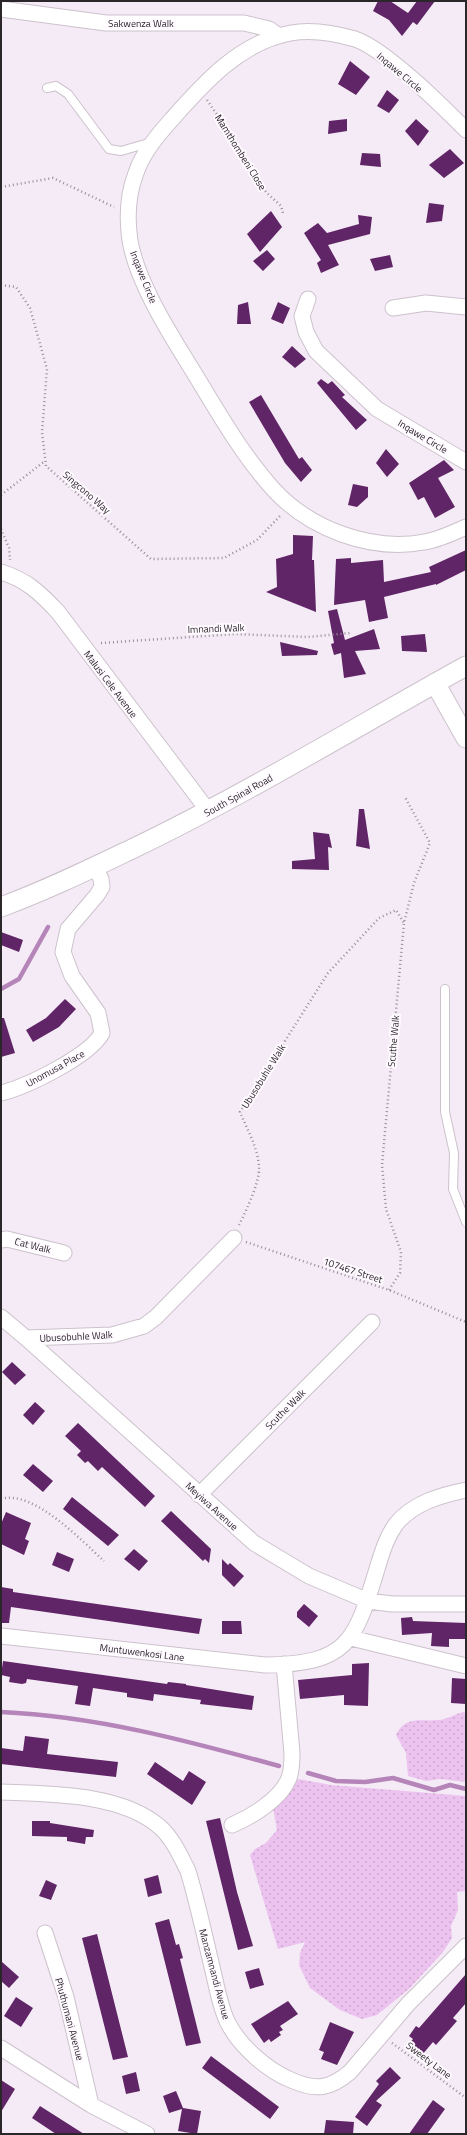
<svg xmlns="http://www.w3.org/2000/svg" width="467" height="2135" viewBox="0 0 467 2135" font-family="'Titillium Web',sans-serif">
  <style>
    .grass { fill: url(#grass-dots) }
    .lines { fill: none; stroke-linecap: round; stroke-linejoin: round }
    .stream { stroke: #b584b9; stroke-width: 4.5 }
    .building { fill: #602566 }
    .service-casing { stroke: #ccc2cc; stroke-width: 10 }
    .minor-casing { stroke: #ccc2cc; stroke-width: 17 }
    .tertiary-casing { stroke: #ccc2cc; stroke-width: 21 }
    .path { stroke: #968f97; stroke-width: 2.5; stroke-dasharray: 1 3; stroke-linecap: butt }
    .service { stroke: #fff; stroke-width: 8 }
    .minor { stroke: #fff; stroke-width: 15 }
    .tertiary { stroke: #fff; stroke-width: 19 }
    .labels { text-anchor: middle; stroke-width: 4; stroke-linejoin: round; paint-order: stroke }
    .street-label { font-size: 10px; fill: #2a262a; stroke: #fffaff }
  </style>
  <defs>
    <pattern id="grass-dots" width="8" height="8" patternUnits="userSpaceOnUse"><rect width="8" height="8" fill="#ecc2ef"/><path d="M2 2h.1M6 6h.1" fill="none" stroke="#cba7cd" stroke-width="1.8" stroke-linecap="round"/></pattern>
  </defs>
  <rect width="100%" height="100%" fill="#f5ebf6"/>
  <path class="grass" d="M 463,1712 L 466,1713 L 466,1782 L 440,1779 L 426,1781 L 408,1776 L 406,1753 L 396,1735 C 406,1715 421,1722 438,1720 C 446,1720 455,1714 463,1712 Z
    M 298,1779 L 331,1785 L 466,1796 L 466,1891 L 457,1892 L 458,1910 L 451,1926 L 452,1938 L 443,1952 L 409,1989 L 377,2015 L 362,2019 L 340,2010 L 310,1988 L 299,1965 L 300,1953 L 305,1942 L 278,1949 L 250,1855 L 255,1849 L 266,1843 L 277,1830 L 273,1808 Z"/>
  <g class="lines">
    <path class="stream" d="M 1,989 L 19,979 L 48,927
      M 1,1712 C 96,1716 188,1741 279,1766
      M 308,1773 L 336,1781 L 365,1782 L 393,1778 L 434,1790 L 450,1785 L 466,1789"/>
  </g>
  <path class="building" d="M 378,1 L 390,1 L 408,13 L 417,1 L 435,1 L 417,25 L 413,22 L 402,36 L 389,20 L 373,11 Z
    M 350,61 L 370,77 L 356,95 L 338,84 Z
    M 387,90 L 399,100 L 389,113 L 377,106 Z
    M 347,119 L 347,131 L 328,134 L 329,121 Z
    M 416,119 L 429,131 L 418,146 L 405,131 Z
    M 450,149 L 464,163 L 444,178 L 429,165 Z
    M 362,153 L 380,154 L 381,167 L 360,165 Z
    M 429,203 L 444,205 L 442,221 L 426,223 Z
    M 271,211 L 282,227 L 260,252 L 247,234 Z
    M 358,215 L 372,217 L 370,234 L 328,245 L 339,265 L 321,273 L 317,263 L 321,260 L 304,233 L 318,223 L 327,233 L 359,224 Z
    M 267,250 L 275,259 L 263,271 L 253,261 Z
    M 390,255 L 393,267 L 375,271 L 370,259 Z
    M 248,302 L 251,324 L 237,324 L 238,305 Z
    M 278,302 L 290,308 L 283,324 L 271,319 Z
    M 292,346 L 306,359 L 295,368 L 282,357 Z
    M 321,379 L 328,384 L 332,381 L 345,395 L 342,397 L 367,420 L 356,430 L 317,383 Z
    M 261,395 L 299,459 L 302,457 L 312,470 L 301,482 L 285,463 L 249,402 Z
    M 386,449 L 399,464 L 387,477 L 376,463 Z
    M 444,460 L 454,470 L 438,478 L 455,507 L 435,518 L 424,497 L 418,500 L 409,483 Z
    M 353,484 L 368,487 L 368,497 L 357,507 L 348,505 Z
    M 293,535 L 313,536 L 312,560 L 314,560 L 316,612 L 266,592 L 277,587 L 276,559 L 293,554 Z
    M 466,550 L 466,570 L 436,585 L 436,584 L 384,597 L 388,618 L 369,622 L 365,600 L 334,605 L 336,559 L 351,558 L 351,563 L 383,560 L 384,582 L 431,572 L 429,567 Z
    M 337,609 L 345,640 L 374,629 L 380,649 L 355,651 L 366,674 L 344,678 L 341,653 L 334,655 L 331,644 L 334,643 L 328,611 Z
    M 425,634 L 427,652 L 402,651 L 401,636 Z
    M 280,642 L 318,651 L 317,655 L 282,656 Z
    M 359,809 L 364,809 L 370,849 L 356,846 Z
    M 313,832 L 329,834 L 332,848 L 328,847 L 329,870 L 292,869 L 292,861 L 315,859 Z
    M 1,932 L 23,940 L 19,952 L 1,945 Z
    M 65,999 L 76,1009 L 59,1027 L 33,1042 L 26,1030 L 46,1018 Z
    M 1,1018 L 4,1018 L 15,1053 L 1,1057 Z
    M 12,1362 L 26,1375 L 15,1385 L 2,1372 Z
    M 35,1402 L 45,1411 L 33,1425 L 23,1415 Z
    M 78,1423 L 155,1496 L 145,1507 L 102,1467 L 98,1471 L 88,1461 L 85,1463 L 77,1455 L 81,1451 L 65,1436 Z
    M 33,1464 L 53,1481 L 43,1492 L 23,1475 Z
    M 72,1497 L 119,1535 L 108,1546 L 63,1509 Z
    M 171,1511 L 211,1549 L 209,1563 L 205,1559 L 203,1561 L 161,1521 Z
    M 6,1512 L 31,1523 L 25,1539 L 29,1541 L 24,1555 L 1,1544 L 1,1524 Z
    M 134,1549 L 148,1561 L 139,1571 L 124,1559 Z
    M 57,1552 L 74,1559 L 69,1572 L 52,1565 Z
    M 222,1559 L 228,1565 L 230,1563 L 244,1576 L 234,1587 L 222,1575 Z
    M 1,1587 L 13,1589 L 13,1592 L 202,1619 L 199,1634 L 11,1607 L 9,1623 L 1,1623 Z
    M 304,1604 L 318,1616 L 309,1627 L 297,1617 L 297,1612 Z
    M 412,1617 L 413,1621 L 466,1623 L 466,1639 L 449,1639 L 449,1647 L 431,1646 L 432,1633 L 402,1635 L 401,1618 Z
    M 222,1621 L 241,1621 L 242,1634 L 222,1634 Z
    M 3,1661 L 167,1684 L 168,1682 L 186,1684 L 186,1685 L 254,1696 L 252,1710 L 200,1704 L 201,1700 L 154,1694 L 153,1701 L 127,1697 L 127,1693 L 93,1688 L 90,1706 L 75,1704 L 78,1686 L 27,1679 L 26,1683 L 22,1684 L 9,1682 L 10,1677 L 1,1675 Z
    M 369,1663 L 368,1706 L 344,1705 L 344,1695 L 300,1699 L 298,1680 L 352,1675 L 352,1664 Z
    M 452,1678 L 466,1679 L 466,1704 L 451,1703 Z
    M 25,1736 L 49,1739 L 47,1754 L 118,1762 L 116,1777 L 1,1764 L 1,1748 L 23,1751 Z
    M 155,1762 L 183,1781 L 189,1771 L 206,1782 L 192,1805 L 147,1774 Z
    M 220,1818 L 237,1892 L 253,1946 L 238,1950 L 206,1821 Z
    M 32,1821 L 50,1821 L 50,1823 L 94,1830 L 93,1837 L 86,1837 L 85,1844 L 67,1841 L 67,1837 L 32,1836 Z
    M 158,1875 L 162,1893 L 148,1897 L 144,1879 Z
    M 46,1880 L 57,1885 L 51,1900 L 39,1896 Z
    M 169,1919 L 176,1945 L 179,1944 L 183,1958 L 180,1959 L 201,2043 L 186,2046 L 155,1923 Z
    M 97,1934 L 128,2057 L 113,2060 L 82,1938 Z
    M 1,1961 L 19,1977 L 9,1988 L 1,1981 Z
    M 259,1968 L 264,1985 L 250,1989 L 245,1972 Z
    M 466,1974 L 466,2003 L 453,2018 L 457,2021 L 436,2045 L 433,2042 L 422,2055 L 409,2044 L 413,2039 L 409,2036 L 416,2026 L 419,2028 Z
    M 16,1997 L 33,2008 L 21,2027 L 4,2016 Z
    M 288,2001 L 298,2014 L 280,2026 L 283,2030 L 279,2032 L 281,2035 L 271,2042 L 269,2039 L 264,2043 L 251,2024 Z
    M 330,2022 L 354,2032 L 337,2065 L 321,2059 L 324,2052 L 319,2050 Z
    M 211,2056 L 279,2107 L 270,2119 L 202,2068 Z
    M 390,2067 L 401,2078 L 376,2101 L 382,2105 L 367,2126 L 355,2117 L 379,2084 L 376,2081 Z
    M 136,2072 L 140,2091 L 126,2094 L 122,2076 Z
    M 1,2080 L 15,2089 L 1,2112 Z
    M 176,2091 L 183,2108 L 201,2111 L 197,2134 L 178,2131 L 182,2109 L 169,2113 L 163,2096 Z
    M 433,2100 L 445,2109 L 427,2134 L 409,2134 Z
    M 40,2106 L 84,2134 L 56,2134 L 32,2118 Z
    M 326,2120 L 354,2122 L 353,2134 L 324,2134 Z"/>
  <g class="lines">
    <defs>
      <path id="service" d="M 47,88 L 56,86 L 68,94 L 109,149 L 121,151 L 152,142
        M 445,989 L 445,1112 L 454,1153 L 453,1189 L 466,1222"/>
      <path id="minor" d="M 1,9 L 106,23 L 244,23 L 269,29 L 279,36
        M 466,130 C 442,106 385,49 355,39 C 334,33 312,29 291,33 C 240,42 204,83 172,119 C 158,135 143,152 136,173 C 129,191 127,212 129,232 C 132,275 170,334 193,371 C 218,412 242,455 274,490 C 310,529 371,552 424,542 C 438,540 453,533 466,527
        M 308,299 L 302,316 L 306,332 L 316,351 L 377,409 L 466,462
        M 393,308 L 426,303 L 466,307
        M 1,572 C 27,580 40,593 58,612 L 209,812
        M 1,1093 C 26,1087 90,1056 102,1033 L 98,1013 L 72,976 L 63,952 L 68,929 L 97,895 L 102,887 L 101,879 L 95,867
        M 1,1240 L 7,1239 L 64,1253
        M 1,1317 L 26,1338 L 254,1543 L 309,1576 L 368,1601 L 392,1604 L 466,1604
        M 26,1338 L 112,1335 L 144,1326 L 156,1317 L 234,1238
        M 199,1495 L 372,1322
        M 1,1636 L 265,1665 C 348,1664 355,1642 377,1569 C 382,1553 386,1538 396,1524 C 413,1503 441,1495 466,1490
        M 351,1638 L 466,1666
        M 1,1792 C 50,1794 121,1793 160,1827 C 173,1839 180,1855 188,1871 C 198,1904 205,1938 213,1971 C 217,1988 220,2006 227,2021 C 239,2046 267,2070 291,2080 C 316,2091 330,2089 350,2072 L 408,2004 L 466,1946
        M 232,1825 C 251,1817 281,1799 289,1778 C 292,1770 292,1761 292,1753 L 284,1664
        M 45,1933 L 66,1997 L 91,2105
        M 1,2048 L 91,2105 L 147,2134"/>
      <path id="tertiary" d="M 435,683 L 466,738
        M 1,907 C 47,890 90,869 134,848 C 248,793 356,727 466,666"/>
    </defs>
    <use href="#service" class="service-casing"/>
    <use href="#minor" class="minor-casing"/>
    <use href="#tertiary" class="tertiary-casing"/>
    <path class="path" d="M 207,100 L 229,132 L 266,192 L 281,206 L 283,213
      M 1,187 L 53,178 L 114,207
      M 1,285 L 16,287 L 30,308 L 47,369 L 42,432 L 46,466 L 151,559 L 224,558 L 257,540 L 280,516
      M 1,495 L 45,461
      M 1,529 L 9,548 L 10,560
      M 101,643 L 235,634 L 308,637 L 350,633
      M 239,1225 C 246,1211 260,1182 259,1167 C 258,1148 247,1129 240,1112 L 328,973 L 379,918 L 396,910 L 404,923
      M 246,1242 L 389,1290 L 466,1322
      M 389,1290 L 400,1273 L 401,1252 L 386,1209 L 382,1165 L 404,923 L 414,883 L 430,843 L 405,797
      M 1,1499 C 33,1489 82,1541 104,1561
      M 392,2043 L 466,2098"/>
    <use href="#service" class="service"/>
    <use href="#minor" class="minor"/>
    <use href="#tertiary" class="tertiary"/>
  </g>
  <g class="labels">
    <g class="street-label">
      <text x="141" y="27">Sakwenza Walk</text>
      <text transform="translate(400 72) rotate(40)" y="4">Inqawe Circle</text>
      <text transform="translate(241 152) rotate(58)" y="4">Mamthombeni Close</text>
      <text transform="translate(144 277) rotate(68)" y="4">Inqawe Circle</text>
      <text transform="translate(423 436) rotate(31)" y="4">Inqawe Circle</text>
      <text transform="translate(87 492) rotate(41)" y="4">Singcono Way</text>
      <text transform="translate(216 628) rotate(-2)" y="4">Imnandi Walk</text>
      <text transform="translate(111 684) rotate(53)" y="4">Malusi Cele Avenue</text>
      <text transform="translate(238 795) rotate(-29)" y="4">South Spinal Road</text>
      <text transform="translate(393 1041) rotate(-85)" y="4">Scuthe Walk</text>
      <text transform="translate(55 1068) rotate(-29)" y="4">Unomusa Place</text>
      <text transform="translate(263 1076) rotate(-58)" y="4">Ubusobuhle Walk</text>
      <text transform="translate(33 1245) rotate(14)" y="4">Cat Walk</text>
      <text transform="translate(353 1270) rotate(18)" y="4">107467 Street</text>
      <text transform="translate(76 1336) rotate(-3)" y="4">Ubusobuhle Walk</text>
      <text transform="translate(285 1409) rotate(-45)" y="4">Scuthe Walk</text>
      <text transform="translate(212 1506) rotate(42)" y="4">Meyiwa Avenue</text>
      <text transform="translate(142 1652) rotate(7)" y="4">Muntuwenkosi Lane</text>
      <text transform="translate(215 1974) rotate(75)" y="4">Manzamnandi Avenue</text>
      <text transform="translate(70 2019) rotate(75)" y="4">Phuthumani Avenue</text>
      <text transform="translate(429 2060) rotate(37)" y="4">Sweety Lane</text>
    </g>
  </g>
  <rect width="467" height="2135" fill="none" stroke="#2a262a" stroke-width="4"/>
</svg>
